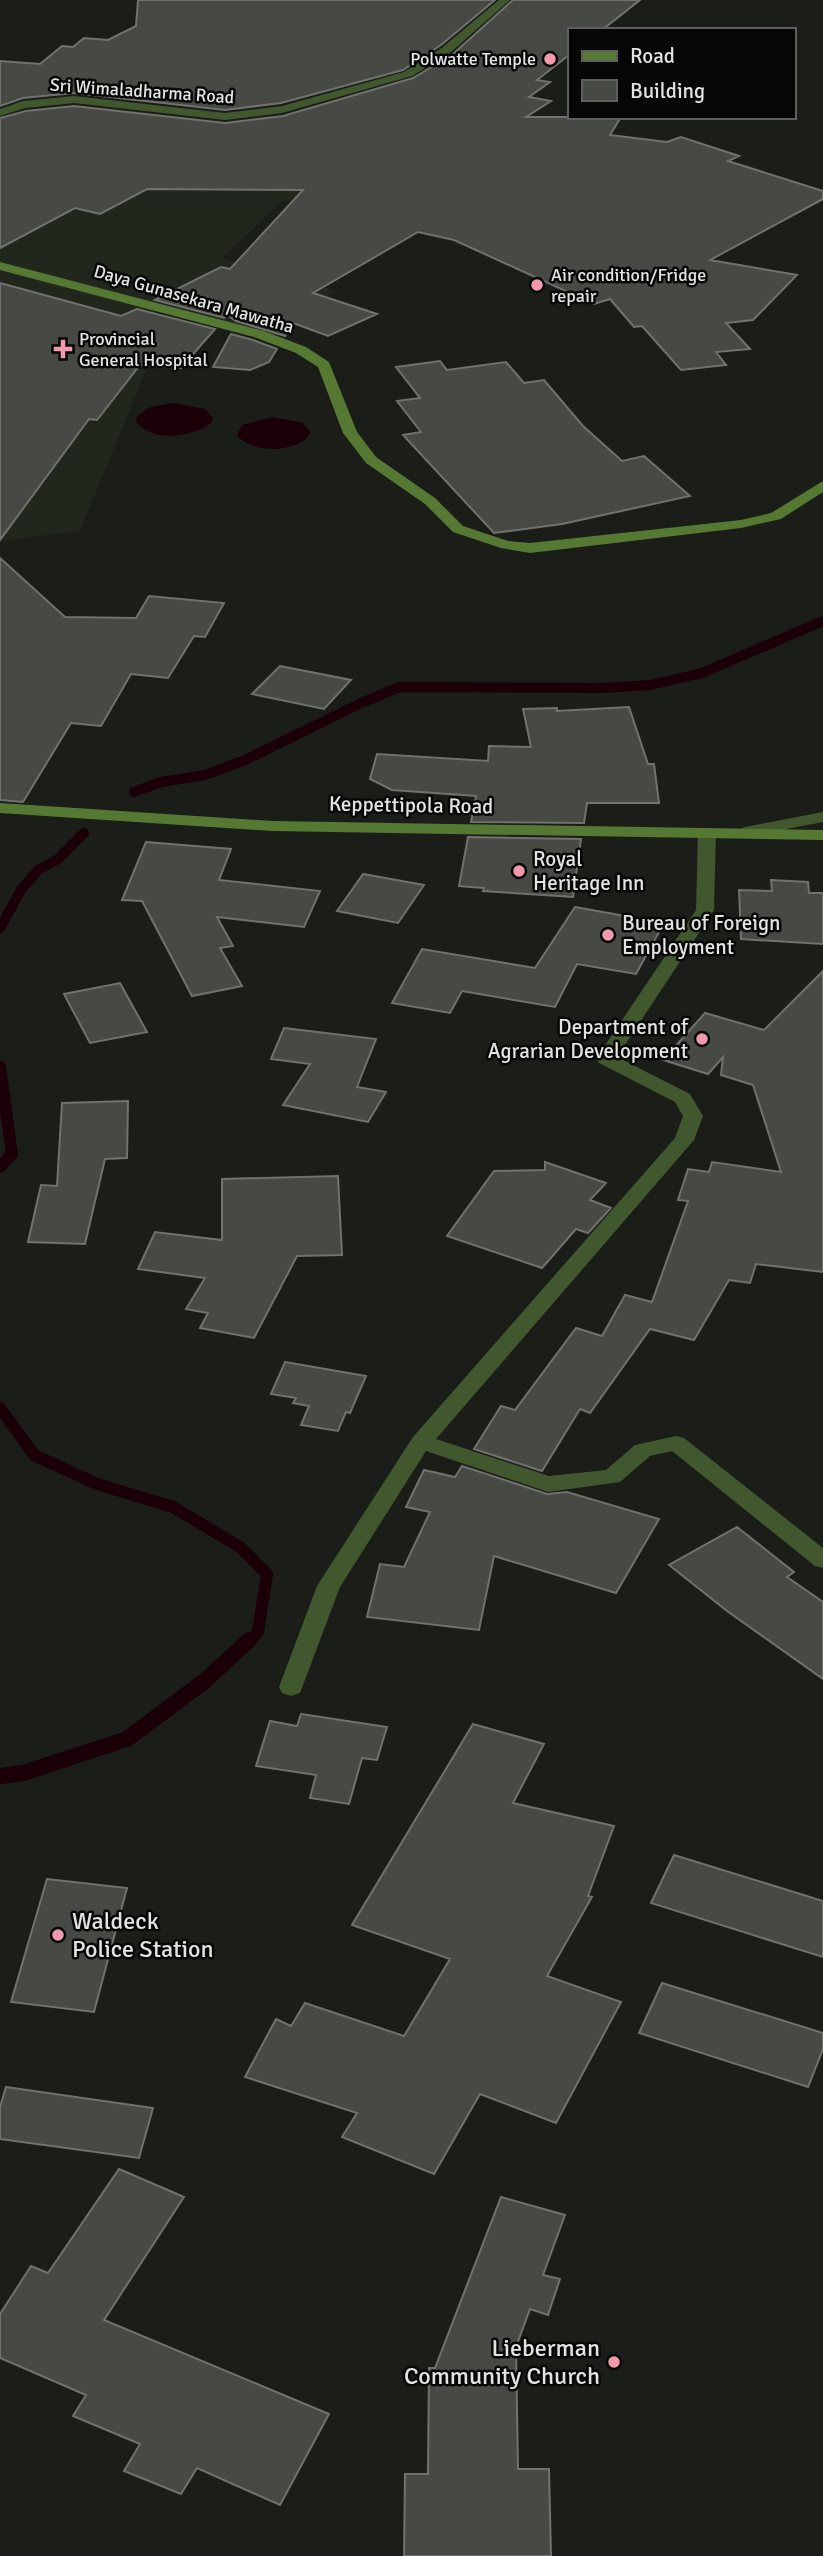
<svg xmlns="http://www.w3.org/2000/svg" width="823" height="2556" viewBox="0 0 823 2556" font-family="Signika,sans-serif">
  <style>
    .built { fill: #22271e }
    .water { fill: #1b0007 }
    .lines { fill: none; stroke-linecap: round; stroke-linejoin: round }
    .stream-far2 { stroke: #1b0007; stroke-width: 10 }
    .stream-far1 { stroke: #1b0007; stroke-width: 12 }
    .stream { stroke: #1b0007; stroke-width: 16 }
    .building { fill: #464944; stroke: #6f726d; stroke-width: 2 }
    .street { fill: #41572e; fill-rule: evenodd }
    .secondary { fill: #557833; fill-rule: evenodd }
    .poi-dot { fill: #f29aad; stroke: #060706; stroke-width: 2.5 }
    .labels { text-anchor: middle; stroke-width: 5; stroke-linejoin: round; paint-order: stroke }
    .far-poi-label { font-size: 18px; fill: #e2e4e1; stroke: #060706; text-anchor: start }
    .far-street-label { font-size: 18px; fill: #e2e4e1; stroke: #060706 }
    .street-label { font-size: 21px; fill: #e2e4e1; stroke: #060706 }
    .poi-label { font-size: 21px; fill: #e2e4e1; stroke: #060706; text-anchor: start }
    .near-poi-label { font-size: 24px; fill: #e2e4e1; stroke: #060706; text-anchor: start }
  </style>
  <rect width="100%" height="100%" fill="#1b1d19"/>
  <path class="built" d="M 118,136 L 370,199 L 282,201 L 222,258 L 337,291 L 259,334 L 159,306 L 115,364 L 146,370 L 80,531 L 0,541 L 0,198 Z"/>
  <path class="water" d="M 173,403 L 205,409 L 213,418 L 211,423 C 192,437 153,443 136,422 L 137,416 L 150,407 Z
    M 273,417 L 303,423 L 311,432 C 299,454 251,454 237,435 L 242,425 Z"/>
  <g class="lines">
    <path class="stream-far2" d="M 134,792 L 161,782 L 205,775 L 245,760 L 361,703 L 400,687 L 603,688 L 650,685 L 702,673 L 823,621
      M 0,928 L 21,890 L 38,870 L 58,859 L 84,833"/>
    <path class="stream-far1" d="M 0,1067 L 12,1154 L 0,1167
      M 0,1408 L 34,1455 L 97,1484 L 173,1507 L 240,1547 L 267,1574 L 258,1632 L 247,1642"/>
    <path class="stream" d="M 0,1776 L 23,1773 L 127,1739 L 206,1680 L 249,1640"/>
  </g>
  <path class="building" d="M 138,0 L 495,0 L 441,45 L 403,70 L 281,103 L 225,110 L 74,93 L 23,98 L 0,106 L 0,61 L 40,64 L 62,46 L 73,47 L 84,38 L 108,40 L 136,26 Z
    M 513,0 L 640,0 L 602,30 L 569,30 L 569,55 L 537,80 L 550,82 L 529,97 L 551,101 L 526,117 L 621,117 L 610,135 L 667,142 L 681,137 L 739,156 L 728,161 L 823,191 L 823,199 L 710,260 L 797,275 L 753,320 L 726,323 L 750,349 L 716,352 L 726,365 L 681,370 L 642,326 L 634,327 L 610,299 L 594,304 L 454,240 L 418,232 L 313,293 L 377,314 L 328,336 L 293,323 L 285,336 L 236,321 L 227,315 L 224,318 L 155,300 L 221,267 L 230,269 L 303,190 L 147,189 L 100,214 L 75,208 L 0,248 L 0,118 L 26,111 L 74,106 L 225,123 L 283,116 L 413,78 L 453,54 Z
    M 0,283 L 121,316 L 137,309 L 215,329 L 181,368 L 140,365 L 97,420 L 89,419 L 0,540 Z
    M 231,334 L 253,340 L 277,349 L 269,362 L 250,370 L 213,367 Z
    M 440,361 L 447,370 L 506,362 L 524,383 L 544,380 L 583,426 L 622,461 L 644,456 L 690,496 L 562,524 L 494,533 L 403,435 L 421,432 L 397,401 L 420,398 L 396,367 Z
    M 0,558 L 65,617 L 136,618 L 149,596 L 224,603 L 205,637 L 194,636 L 168,678 L 131,674 L 101,726 L 71,723 L 23,802 L 0,800 Z
    M 280,666 L 351,680 L 324,709 L 252,694 Z
    M 629,707 L 648,764 L 654,764 L 659,803 L 587,803 L 584,823 L 471,822 L 476,796 L 392,790 L 370,779 L 377,754 L 488,761 L 489,746 L 531,747 L 523,709 L 557,708 L 557,711 Z
    M 468,837 L 581,839 L 573,897 L 483,891 L 484,888 L 459,886 Z
    M 146,842 L 231,849 L 219,880 L 320,891 L 304,927 L 217,917 L 233,946 L 220,948 L 242,986 L 192,996 L 142,901 L 122,900 Z
    M 363,874 L 424,885 L 398,923 L 337,911 Z
    M 771,880 L 808,882 L 809,893 L 823,893 L 823,944 L 741,939 L 739,890 L 772,891 Z
    M 575,907 L 664,923 L 636,974 L 577,964 L 555,1007 L 462,991 L 450,1013 L 392,1003 L 422,949 L 535,968 Z
    M 823,971 L 823,1272 L 756,1264 L 750,1283 L 729,1280 L 694,1340 L 650,1329 L 590,1413 L 580,1409 L 542,1471 L 474,1449 L 501,1406 L 515,1410 L 576,1328 L 602,1336 L 625,1295 L 652,1302 L 688,1201 L 678,1200 L 688,1169 L 709,1172 L 712,1162 L 781,1172 L 753,1085 L 721,1075 L 723,1057 L 708,1074 L 663,1060 L 705,1013 L 764,1030 Z
    M 120,983 L 147,1032 L 90,1043 L 64,994 Z
    M 284,1028 L 376,1039 L 357,1087 L 386,1092 L 368,1122 L 283,1105 L 310,1064 L 271,1059 Z
    M 128,1101 L 127,1158 L 105,1159 L 85,1244 L 28,1242 L 41,1185 L 57,1186 L 62,1103 Z
    M 545,1162 L 606,1183 L 590,1200 L 611,1208 L 588,1233 L 576,1229 L 542,1268 L 447,1236 L 494,1171 L 545,1170 Z
    M 338,1176 L 342,1255 L 297,1256 L 254,1338 L 200,1328 L 208,1313 L 186,1309 L 205,1278 L 138,1269 L 155,1232 L 222,1240 L 222,1179 Z
    M 285,1362 L 366,1376 L 350,1413 L 346,1412 L 338,1431 L 301,1425 L 309,1406 L 293,1403 L 296,1398 L 271,1394 Z
    M 462,1466 L 547,1494 L 567,1492 L 659,1519 L 616,1593 L 494,1556 L 479,1630 L 367,1617 L 380,1564 L 404,1567 L 430,1512 L 406,1507 L 424,1470 L 455,1477 Z
    M 737,1527 L 794,1572 L 787,1577 L 823,1602 L 823,1679 L 727,1611 L 669,1565 Z
    M 301,1714 L 387,1727 L 377,1760 L 362,1758 L 349,1804 L 310,1798 L 316,1775 L 256,1766 L 270,1721 L 297,1726 Z
    M 473,1724 L 544,1744 L 513,1803 L 614,1826 L 588,1896 L 592,1897 L 547,1976 L 621,2002 L 556,2123 L 480,2094 L 434,2174 L 342,2137 L 357,2113 L 245,2077 L 276,2019 L 291,2026 L 305,2003 L 404,2036 L 450,1959 L 352,1925 Z
    M 674,1855 L 823,1901 L 823,1957 L 651,1903 Z
    M 47,1879 L 127,1888 L 94,2012 L 11,2002 Z
    M 662,1983 L 823,2033 L 823,2049 L 808,2087 L 639,2033 Z
    M 6,2087 L 153,2108 L 139,2158 L 0,2139 L 0,2107 Z
    M 119,2169 L 184,2197 L 104,2320 L 329,2414 L 280,2505 L 197,2468 L 181,2494 L 124,2471 L 140,2444 L 73,2416 L 86,2395 L 0,2358 L 0,2314 L 31,2266 L 48,2273 Z
    M 501,2197 L 565,2215 L 543,2275 L 560,2279 L 548,2315 L 530,2309 L 516,2347 L 518,2469 L 549,2469 L 551,2556 L 404,2556 L 405,2474 L 428,2474 L 429,2368 L 435,2368 Z"/>
  <g class="lines">
    <path class="street" d="M 499,0 L 510,0 L 451,52 L 412,76 L 282,113 L 225,120 L 74,103 L 25,108 L 0,116 L 0,109 L 23,101 L 74,96 L 225,113 L 282,106 L 404,72 L 443,47 Z
      M 823,812 L 823,822 L 745,837 L 736,832 L 745,827 Z
      M 707,828 L 716,833 L 714,910 L 617,1057 L 690,1094 L 703,1116 L 694,1140 L 436,1439 L 549,1476 L 606,1470 L 635,1445 L 676,1436 L 684,1438 L 823,1548 L 823,1568 L 815,1566 L 672,1451 L 650,1456 L 620,1482 L 548,1492 L 426,1451 L 340,1587 L 300,1693 L 291,1696 L 282,1693 L 279,1687 L 317,1586 L 413,1437 L 675,1138 L 683,1116 L 675,1102 L 599,1063 L 596,1059 L 696,910 L 698,833 Z"/>
    <path class="secondary" d="M 0,262 L 264,331 L 306,347 L 329,362 L 357,432 L 376,457 L 435,498 L 463,526 L 508,541 L 530,543 L 741,520 L 771,513 L 823,481 L 823,492 L 781,519 L 741,528 L 530,553 L 501,548 L 453,532 L 425,504 L 366,463 L 343,433 L 318,367 L 296,353 L 254,337 L 0,270 Z
      M 0,803 L 273,821 L 823,830 L 823,840 L 273,831 L 0,813 Z"/>
  </g>
  <g class="poi-dot">
    <circle cx="550" cy="59" r="7"/>
    <circle cx="537" cy="285" r="7"/>
    <path d="M59.5 338.5h7v7h7v7h-7v7h-7v-7h-7v-7h7z"/>
    <circle cx="519" cy="871" r="7"/>
    <circle cx="608" cy="935" r="7"/>
    <circle cx="702" cy="1039" r="7"/>
    <circle cx="58" cy="1935" r="7"/>
    <circle cx="614" cy="2362" r="7"/>
  </g>
  <g class="labels">
    <g class="far-poi-label">
      <text x="536" y="65" text-anchor="end">Polwatte Temple</text>
      <text x="551" y="281">Air condition/Fridge<tspan x="551" dy="21">repair</tspan></text>
      <text x="79" y="345">Provincial<tspan x="79" dy="21">General Hospital</tspan></text>
    </g>
    <g class="far-street-label">
      <text transform="translate(142 91) rotate(4)" y="6">Sri Wimaladharma Road</text>
      <text transform="translate(194 299) rotate(16)" y="6">Daya Gunasekara Mawatha</text>
    </g>
    <g class="street-label">
      <text transform="translate(411 805) rotate(1)" y="7">Keppettipola Road</text>
    </g>
    <g class="poi-label">
      <text x="533" y="866">Royal<tspan x="533" dy="24">Heritage Inn</tspan></text>
      <text x="622" y="930">Bureau of Foreign<tspan x="622" dy="24">Employment</tspan></text>
      <text x="688" y="1034" text-anchor="end">Department of<tspan x="688" dy="24">Agrarian Development</tspan></text>
    </g>
    <g class="near-poi-label">
      <text x="72" y="1929">Waldeck<tspan x="72" dy="28">Police Station</tspan></text>
      <text x="600" y="2356" text-anchor="end">Lieberman<tspan x="600" dy="28">Community Church</tspan></text>
    </g>
  </g>
  <rect x="568" y="28" width="228" height="91" fill="#060706" stroke="#5e5f5e" stroke-width="2"/>
  <rect x="582" y="51" width="35" height="10" fill="#557833" stroke="#5e5f5e" stroke-width="2"/>
  <text x="630" y="63" font-size="21" fill="#e2e4e1">Road</text>
  <rect x="582" y="80" width="35" height="21" fill="#464944" stroke="#5e5f5e" stroke-width="2"/>
  <text x="630" y="98" font-size="21" fill="#e2e4e1">Building</text>
</svg>
